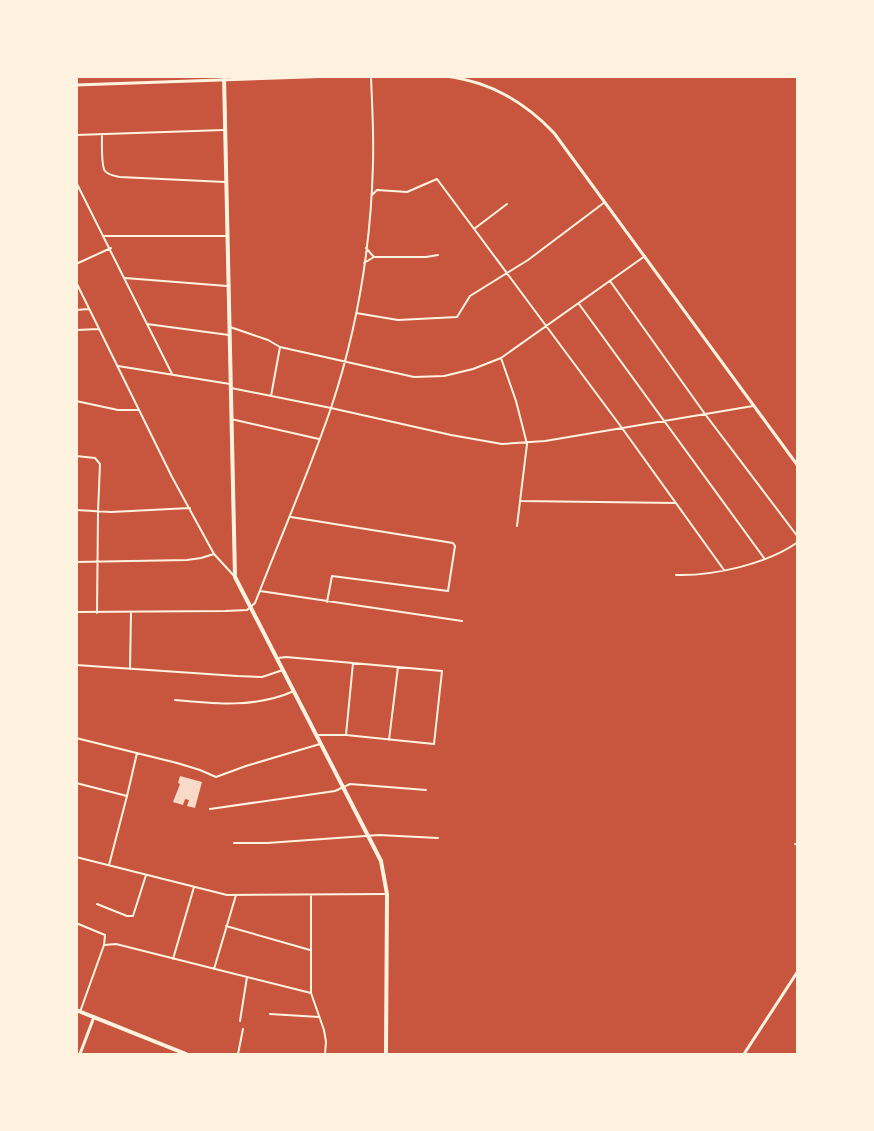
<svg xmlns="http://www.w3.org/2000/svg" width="874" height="1131" viewBox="0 0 874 1131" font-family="'Work Sans',sans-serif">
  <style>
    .building { fill: #f7dbc8 }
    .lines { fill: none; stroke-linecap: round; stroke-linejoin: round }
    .minor { stroke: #fff3e0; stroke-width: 2 }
    .tertiary { stroke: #fff3e0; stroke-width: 3 }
    .secondary { stroke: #fff3e0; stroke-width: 4 }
  </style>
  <rect width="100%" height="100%" fill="#c8553d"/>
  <path class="building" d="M 180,776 L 202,782 L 195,808 L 187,806 L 189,800 L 185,799 L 183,805 L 173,802 L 180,784 L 178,783 Z"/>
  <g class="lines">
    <path class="minor" d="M 102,134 C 102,142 101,166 105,171 C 108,175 115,176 120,177 L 225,182
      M 76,135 L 224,130
      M 76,182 L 172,374
      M 372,195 L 377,190 L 407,192 L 437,179 L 622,428 L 724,570
      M 474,229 L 507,204
      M 104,236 L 226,236
      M 366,248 L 374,257
      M 364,263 L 374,257 L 426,257 L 438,255
      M 76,264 L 111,248
      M 125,278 L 227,286
      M 610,281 L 705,414 L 798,537
      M 76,282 L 172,477 L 214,554 L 235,577
      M 579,304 L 764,558
      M 76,310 L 89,309
      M 356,313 L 398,320 L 457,317 L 470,296 L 528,260 L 605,202
      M 147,324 L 229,335
      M 230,327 L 268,340 L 280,347
      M 76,330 L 99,329
      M 501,358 L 516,401 L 527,444 L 517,526
      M 118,366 L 230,384
      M 231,388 L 331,408 L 451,435 L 502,444 L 545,441 L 753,406
      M 271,396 L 280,347 L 414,377 L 444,376 L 473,369 L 501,358 L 645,256
      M 76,401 L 118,410 L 139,410
      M 231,419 L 319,439
      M 76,456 L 95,458 L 100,464 L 98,512 L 97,613
      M 521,501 L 676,503
      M 76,510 L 111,512 L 190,508
      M 291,517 L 453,543 L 455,546 L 448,591 L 332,576 L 327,602
      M 76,562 L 187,560 L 201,558 L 214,554
      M 676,575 C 714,576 767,564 798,542
      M 260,591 L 462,621
      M 76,612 L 225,611 L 247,610 L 255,603 C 280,538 308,475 331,408 C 357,330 371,245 373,163 C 374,134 372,105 371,76
      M 278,658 L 286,657 L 442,671 L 434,744 L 346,735 L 316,735
      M 76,665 L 237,676 L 262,677 L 283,670
      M 130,669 L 131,612
      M 175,700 C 215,704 256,708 294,691
      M 346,735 L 353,663
      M 76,738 L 177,763 L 200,770 L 216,777 L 246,766 L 320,744
      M 389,740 L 398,667
      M 76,783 L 127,796 L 109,865
      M 127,796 L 137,753
      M 210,809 L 335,791 L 350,784 L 426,790
      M 234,843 L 267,843 L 379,835 L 438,838
      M 795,844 L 798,845
      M 76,857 L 227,895 L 387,894
      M 311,895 L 311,993 L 324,1030 L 326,1042 L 325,1054
      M 97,904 L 127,916 L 133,916 L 146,875
      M 76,923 L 105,935 L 104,945
      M 226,926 L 310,950
      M 173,959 L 194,887
      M 214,969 L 236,895
      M 80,1012 L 104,945 L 116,944 L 311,993
      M 270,1014 L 319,1017
      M 240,1021 L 247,977
      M 238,1054 L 243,1029"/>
    <path class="tertiary" d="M 445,76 C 488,81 524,101 554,133 L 798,466
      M 76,85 L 335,76
      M 80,1054 L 94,1017
      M 744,1054 L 798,971"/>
    <path class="secondary" d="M 224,76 L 235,577 L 381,861 L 387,894 L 386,1054
      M 76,1010 L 186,1054"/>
  </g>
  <rect width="874" height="1131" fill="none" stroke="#fff3e0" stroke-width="156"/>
</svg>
